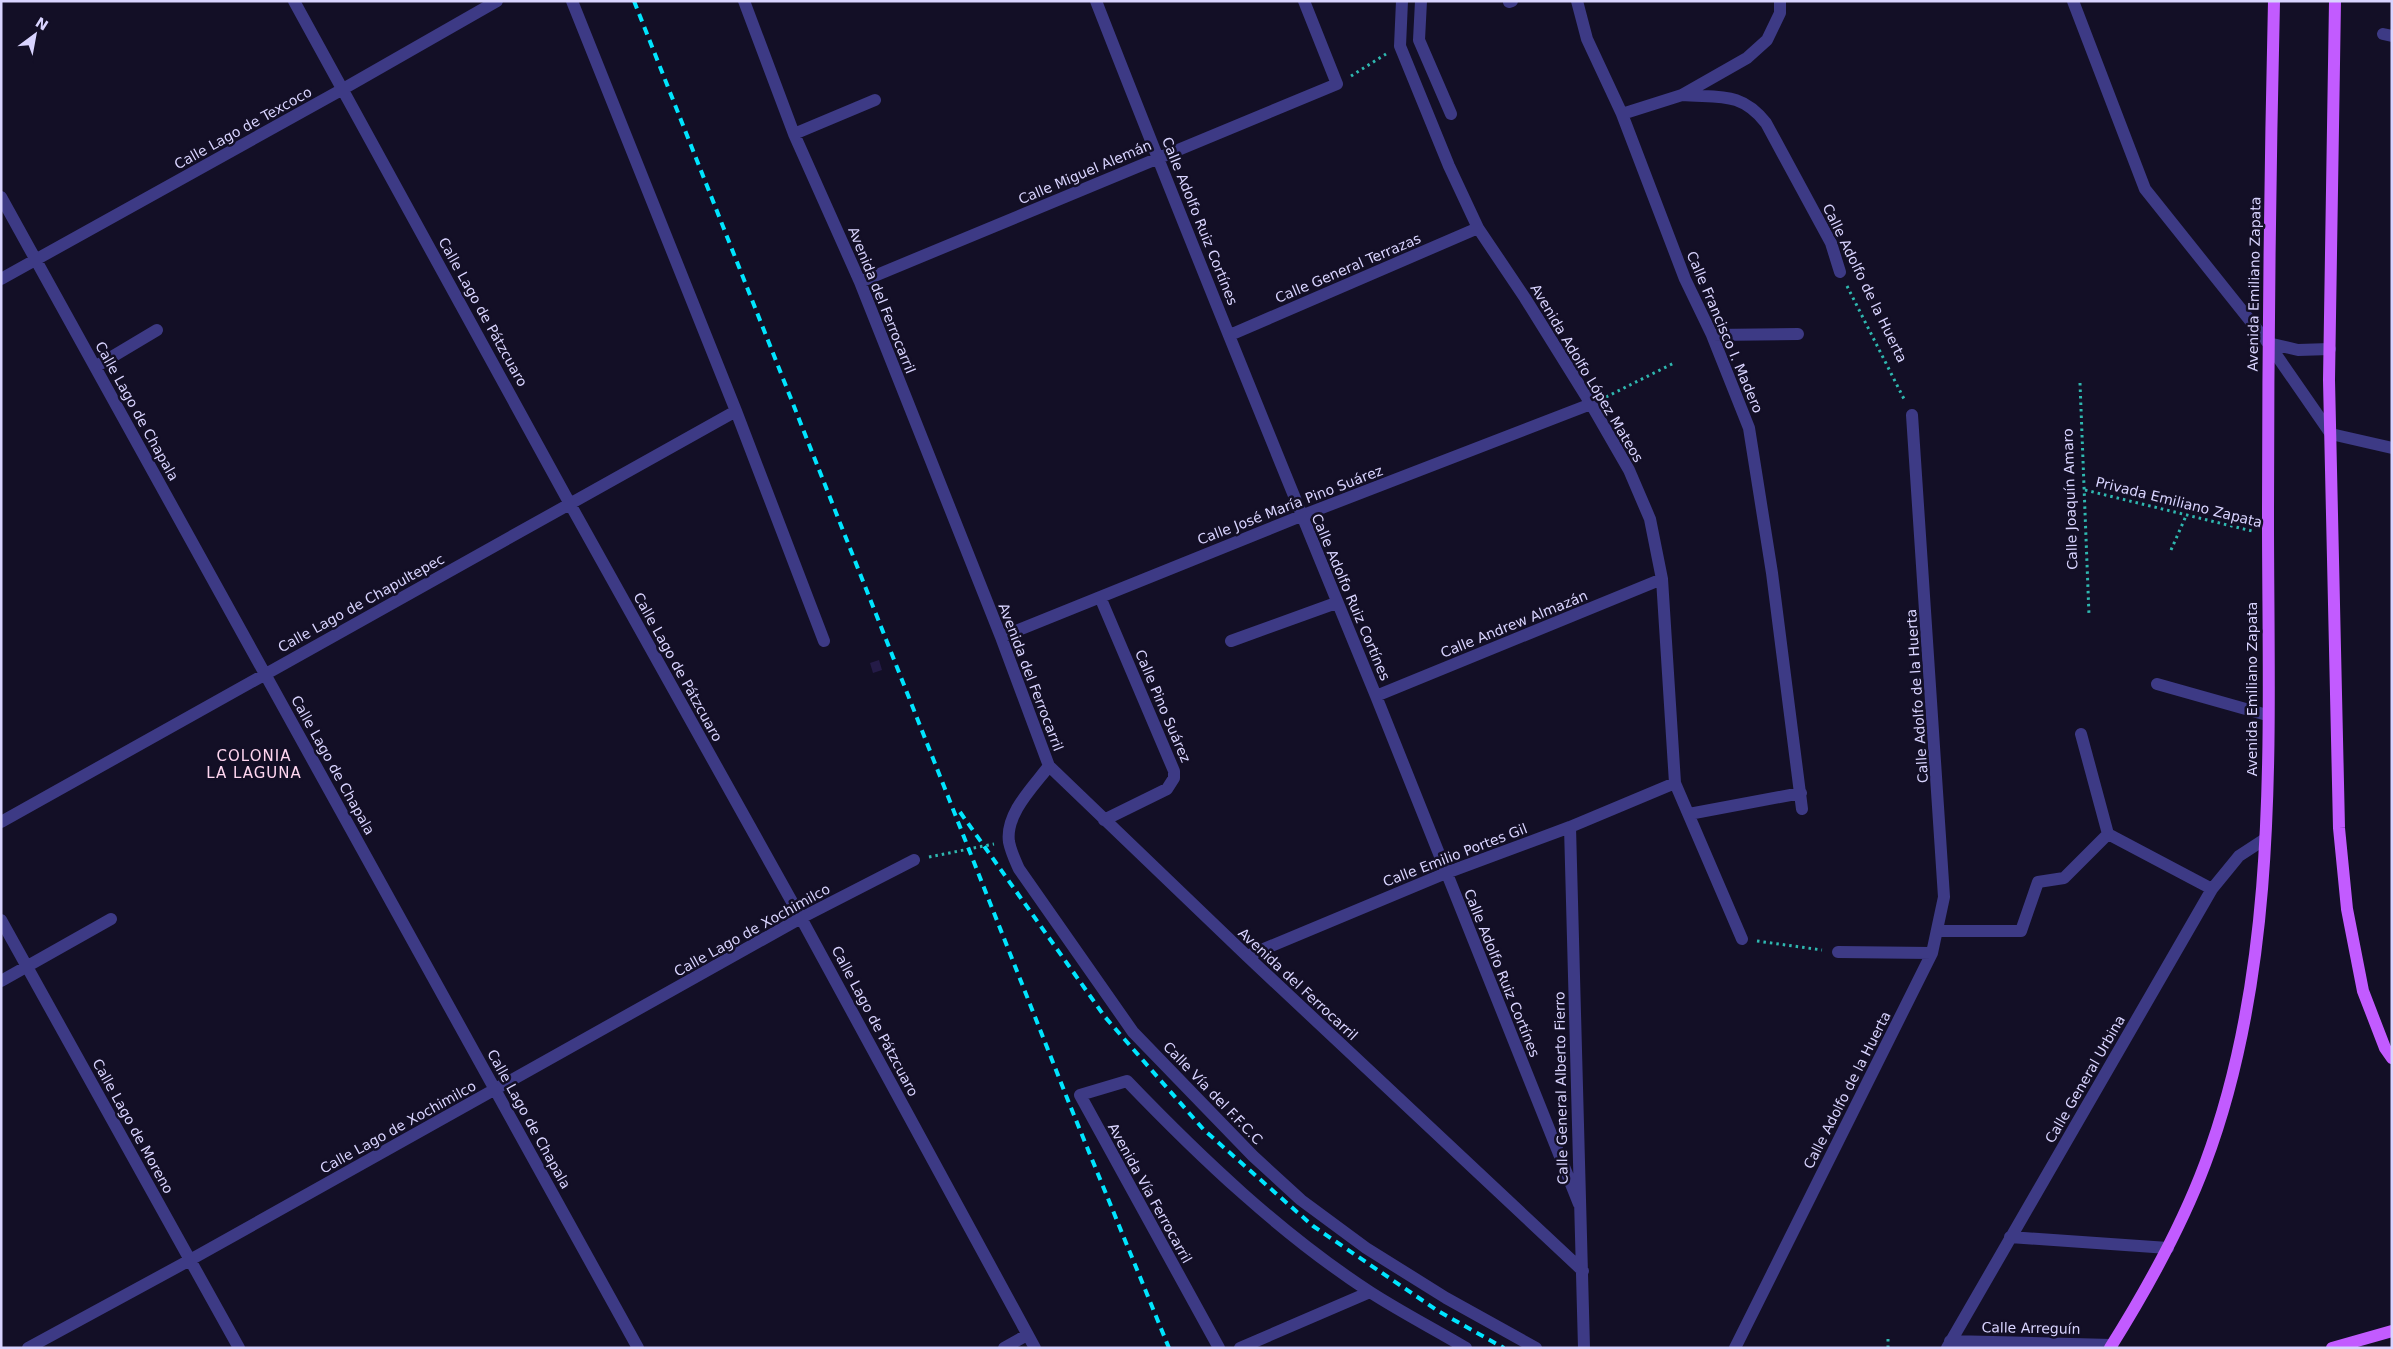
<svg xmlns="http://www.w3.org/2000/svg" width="2393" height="1349" viewBox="0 0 2393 1349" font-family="'DejaVu Sans',sans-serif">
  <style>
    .building { fill: #241b47 }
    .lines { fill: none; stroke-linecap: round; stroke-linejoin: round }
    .path { stroke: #2fb8b0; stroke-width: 3; stroke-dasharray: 2.5 4; stroke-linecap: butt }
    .minor { stroke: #3d3a85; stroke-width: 12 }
    .major { stroke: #c25bff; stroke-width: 12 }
    .rail { stroke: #00e5ff; stroke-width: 4; stroke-dasharray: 8 6; stroke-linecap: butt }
    .labels { text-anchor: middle; stroke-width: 5; stroke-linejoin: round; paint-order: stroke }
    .street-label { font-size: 14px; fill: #d9d4ff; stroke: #130f26 }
    .neighbourhood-label { font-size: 15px; letter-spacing: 1px; fill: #ffd6f0; stroke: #130f26 }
  </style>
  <rect width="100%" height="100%" fill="#130f26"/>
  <path class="building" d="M 879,660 L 882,670 L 873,673 L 870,663 Z"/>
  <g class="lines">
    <path class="path" d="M 1351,76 L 1386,54
      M 1847,286 L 1905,401
      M 2080,383 L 2089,615
      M 1606,397 L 1674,363
      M 2085,490 L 2252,531
      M 2171,550 L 2186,516
      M 929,857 L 994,844
      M 1757,941 L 1822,950
      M 1888,1348 L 1888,1335"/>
    <path class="minor" d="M 294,1 L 570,504 L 801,918 L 1035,1348
      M 572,1 L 736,411 L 824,641
      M 744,1 L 794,134 L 860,282 L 1001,637 L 1049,766 L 1247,956 L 1583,1271
      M 1096,1 C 1187,234 1281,465 1376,696 C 1445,865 1511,1035 1579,1204
      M 1402,1 L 1400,46 L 1449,166 L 1478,228 L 1525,298 L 1591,404 L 1629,470 L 1650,519 L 1662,579 L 1675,783 L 1742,939
      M 1421,1 L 1419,40 L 1451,114
      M 1577,1 L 1587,39 L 1622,114 L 1685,279 L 1712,335 L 1749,428 L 1772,573 L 1802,809
      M 2073,1 L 2145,189 L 2268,343 L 2331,434 L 2392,448
      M 1509,2 L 1512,1
      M 2383,34 L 2392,36
      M 1682,95 C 1719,98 1741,91 1766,123 L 1831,243 L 1840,272
      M 1622,114 L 1682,95 L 1747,58 L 1767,40 L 1780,13 L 1780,1
      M 794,134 L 875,100
      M 1,197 L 638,1348
      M 1,279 L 343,89 L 497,1
      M 860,282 L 1337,84 L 1304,1
      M 1230,335 L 1478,228
      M 1712,335 L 1798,334
      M 2268,343 L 2298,350 L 2330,349
      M 95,367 L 157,330
      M 1100,597 L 1174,771 L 1174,778 L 1167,789 L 1104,820
      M 1001,637 L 1301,516 L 1591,404
      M 1231,641 L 1336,603
      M 2157,684 L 2267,715
      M 1376,696 L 1662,579
      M 2081,734 L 2108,834
      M 1049,766 C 1033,787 1005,814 1009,842 C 1011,852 1015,860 1019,869 L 1133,1032 L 1253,1156 L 1301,1200 L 1366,1248 L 1446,1298 L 1536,1348
      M 1689,814 L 1801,793
      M 1,822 L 736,411
      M 1570,827 L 1584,1348
      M 2108,834 L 2212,889
      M 1,920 L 239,1348
      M 1938,931 L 2021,931 L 2038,882 L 2064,878 L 2108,834
      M 1838,952 L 1932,953
      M 1247,956 L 1446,873 L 1570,827 L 1675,783
      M 1,981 L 111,919
      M 2010,1237 L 2168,1248
      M 1950,1341 L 2112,1345
      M 28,1348 L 190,1260 L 801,918 L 914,860
      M 1004,1348 L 1027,1335
      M 1219,1348 L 1080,1095 L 1127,1081 C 1201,1158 1281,1234 1370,1292 C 1401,1312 1434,1329 1466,1348
      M 1240,1348 L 1370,1292
      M 1735,1348 L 1932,953 L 1944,897 L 1912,415
      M 1947,1348 L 2212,889 L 2239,856 L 2265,839"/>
    <path class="major" d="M 2335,1 L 2329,380 L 2339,828 L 2347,909 L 2363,991 L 2385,1048 L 2392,1058
      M 2110,1348 C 2147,1289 2181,1228 2205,1164 C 2281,962 2268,732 2268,520 C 2268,347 2270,174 2274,1
      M 2332,1348 L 2392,1331"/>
    <path class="rail" d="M 634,1 L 1069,1103 L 1169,1348
      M 960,812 L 1105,1017 L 1204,1130 L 1313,1226 L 1438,1311 L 1504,1348"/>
  </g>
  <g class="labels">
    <g class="street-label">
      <text transform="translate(243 128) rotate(-29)" y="5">Calle Lago de Texcoco</text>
      <text transform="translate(1085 172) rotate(-23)" y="5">Calle Miguel Alemán</text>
      <text transform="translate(1200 221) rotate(68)" y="5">Calle Adolfo Ruiz Cortínes</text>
      <text transform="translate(1348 268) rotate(-23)" y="5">Calle General Terrazas</text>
      <text transform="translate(1865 283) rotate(64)" y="5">Calle Adolfo de la Huerta</text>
      <text transform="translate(2254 284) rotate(-89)" y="5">Avenida Emiliano Zapata</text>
      <text transform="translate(882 300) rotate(68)" y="5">Avenida del Ferrocarril</text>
      <text transform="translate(483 312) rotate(61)" y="5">Calle Lago de Pátzcuaro</text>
      <text transform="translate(1725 332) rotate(67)" y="5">Calle Francisco I. Madero</text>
      <text transform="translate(1587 373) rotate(59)" y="5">Avenida Adolfo López Mateos</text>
      <text transform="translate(137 411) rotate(61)" y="5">Calle Lago de Chapala</text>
      <text transform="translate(2070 499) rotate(-92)" y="5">Calle Joaquín Amaro</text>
      <text transform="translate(2179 502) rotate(14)" y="5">Privada Emiliano Zapata</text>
      <text transform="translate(1290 505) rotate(-21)" y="5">Calle José María Pino Suárez</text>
      <text transform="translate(1351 597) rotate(67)" y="5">Calle Adolfo Ruiz Cortínes</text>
      <text transform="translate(361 603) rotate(-29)" y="5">Calle Lago de Chapultepec</text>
      <text transform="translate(1514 624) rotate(-22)" y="5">Calle Andrew Almazán</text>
      <text transform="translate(678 667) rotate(61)" y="5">Calle Lago de Pátzcuaro</text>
      <text transform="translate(1031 677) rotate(69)" y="5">Avenida del Ferrocarril</text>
      <text transform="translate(2252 689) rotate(-90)" y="5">Avenida Emiliano Zapata</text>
      <text transform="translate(1917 696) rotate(-94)" y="5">Calle Adolfo de la Huerta</text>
      <text transform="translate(1163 706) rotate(67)" y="5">Calle Pino Suárez</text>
      <text transform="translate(333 765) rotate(61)" y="5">Calle Lago de Chapala</text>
      <text transform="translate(1455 855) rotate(-21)" y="5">Calle Emilio Portes Gil</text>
      <text transform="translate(752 930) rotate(-29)" y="5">Calle Lago de Xochimilco</text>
      <text transform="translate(1502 973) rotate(68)" y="5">Calle Adolfo Ruiz Cortínes</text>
      <text transform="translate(1298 984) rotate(43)" y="5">Avenida del Ferrocarril</text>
      <text transform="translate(875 1021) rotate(62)" y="5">Calle Lago de Pátzcuaro</text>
      <text transform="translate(2085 1079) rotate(-60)" y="5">Calle General Urbina</text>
      <text transform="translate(1561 1088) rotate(-91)" y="5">Calle General Alberto Fierro</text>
      <text transform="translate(1847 1090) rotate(-63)" y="5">Calle Adolfo de la Huerta</text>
      <text transform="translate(1213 1093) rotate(46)" y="5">Calle Vía del F.F.C.C</text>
      <text transform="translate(529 1119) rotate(61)" y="5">Calle Lago de Chapala</text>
      <text transform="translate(133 1126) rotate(61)" y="5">Calle Lago de Moreno</text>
      <text transform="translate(398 1127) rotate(-29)" y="5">Calle Lago de Xochimilco</text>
      <text transform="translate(1150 1193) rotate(61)" y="5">Avenida Vía Ferrocarril</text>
      <text transform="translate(2031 1328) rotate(1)" y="5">Calle Arreguín</text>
    </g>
    <g class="neighbourhood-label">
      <text x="254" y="761">COLONIA<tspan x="254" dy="17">LA LAGUNA</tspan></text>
    </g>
  </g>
  <rect width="2393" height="1349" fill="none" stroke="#d9d4ff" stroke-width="5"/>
  <g transform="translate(35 35) rotate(32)" stroke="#130f26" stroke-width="4" paint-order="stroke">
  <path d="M0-4L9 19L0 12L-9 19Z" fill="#d9d4ff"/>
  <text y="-8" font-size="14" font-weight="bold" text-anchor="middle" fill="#d9d4ff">N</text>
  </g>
</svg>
